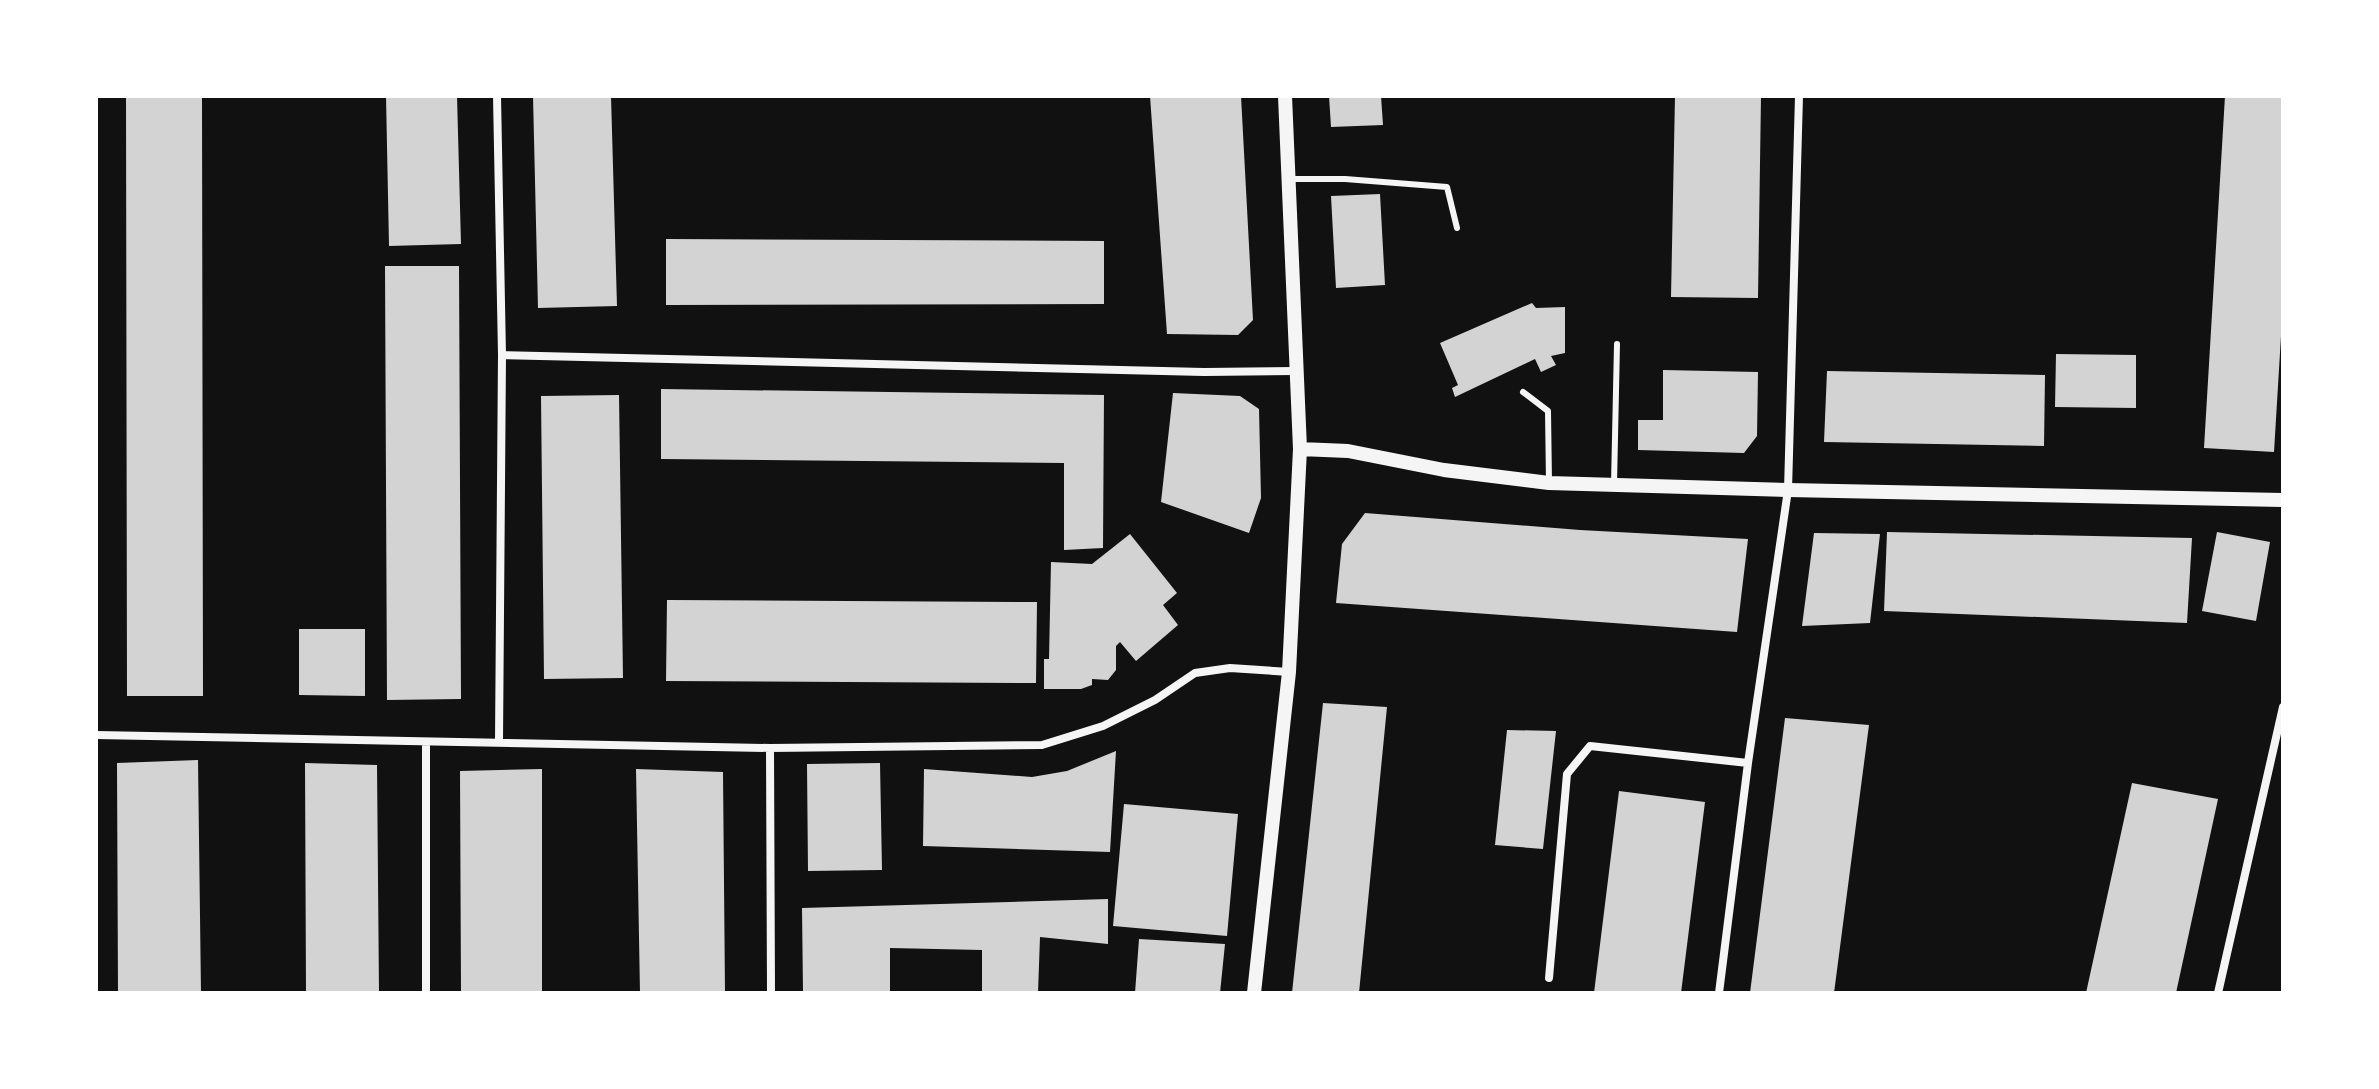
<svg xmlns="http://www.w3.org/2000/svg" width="2379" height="1089" viewBox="0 0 2379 1089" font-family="'Archivo Narrow',sans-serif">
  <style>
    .building { fill: #d3d3d3 }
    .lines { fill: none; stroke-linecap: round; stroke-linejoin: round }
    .service { stroke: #f5f5f5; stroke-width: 6 }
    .minor { stroke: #f5f5f5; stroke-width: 8 }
    .tertiary { stroke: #f5f5f5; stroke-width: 14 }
  </style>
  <rect width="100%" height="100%" fill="#111"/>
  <path class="building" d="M 126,96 L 202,96 L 203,696 L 127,696 Z
    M 386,96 L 457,96 L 461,244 L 389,246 Z
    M 533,96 L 611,96 L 617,306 L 538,308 Z
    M 1150,96 L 1241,96 L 1253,320 L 1238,335 L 1167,334 Z
    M 1329,96 L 1381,96 L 1383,125 L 1331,127 Z
    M 1675,96 L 1761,96 L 1758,298 L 1671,297 Z
    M 2225,96 L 2283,96 L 2283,303 L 2274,452 L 2204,448 Z
    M 1380,194 L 1385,285 L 1336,288 L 1331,196 Z
    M 666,239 L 1104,241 L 1104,304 L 666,305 Z
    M 385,266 L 459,266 L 461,699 L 387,700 Z
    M 1532,303 L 1536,308 L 1565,307 L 1565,353 L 1551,356 L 1556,365 L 1541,372 L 1535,359 L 1455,397 L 1452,388 L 1458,385 L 1440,343 Z
    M 2056,354 L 2136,355 L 2136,408 L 2055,407 Z
    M 1663,370 L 1758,372 L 1757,436 L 1744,453 L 1638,450 L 1638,420 L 1663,420 Z
    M 1827,371 L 2045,375 L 2044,446 L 1824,442 Z
    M 661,389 L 1104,395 L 1103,548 L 1064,550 L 1064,463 L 661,459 Z
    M 1173,393 L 1240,396 L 1259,409 L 1261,498 L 1249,533 L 1161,502 Z
    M 619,395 L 623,678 L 544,679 L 541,396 Z
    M 1365,513 L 1580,530 L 1748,539 L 1737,632 L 1336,603 L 1342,544 Z
    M 1887,532 L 2192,538 L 2187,623 L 1884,611 Z
    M 2217,532 L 2270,542 L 2256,621 L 2202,611 Z
    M 1814,533 L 1880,534 L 1870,623 L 1802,626 Z
    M 1130,534 L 1177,593 L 1163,605 L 1178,625 L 1136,661 L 1120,642 L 1116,646 L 1116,670 L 1108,680 L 1092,679 L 1092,685 L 1081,689 L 1044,689 L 1044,659 L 1049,659 L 1051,562 L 1092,564 Z
    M 667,600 L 1037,602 L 1036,683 L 666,681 Z
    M 299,629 L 365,629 L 365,696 L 299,695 Z
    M 1323,703 L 1387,707 L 1359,993 L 1292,993 Z
    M 1785,718 L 1869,725 L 1834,993 L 1750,993 Z
    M 1507,730 L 1556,731 L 1543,849 L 1495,845 Z
    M 1116,751 L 1110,852 L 923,846 L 924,769 L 1032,777 L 1067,771 Z
    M 198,760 L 201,993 L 118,993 L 117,763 Z
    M 305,763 L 377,765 L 379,993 L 306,993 Z
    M 880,763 L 882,870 L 808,871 L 807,764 Z
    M 542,769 L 542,993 L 461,993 L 460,771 Z
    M 636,769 L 723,772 L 725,993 L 640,993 Z
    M 2132,783 L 2218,799 L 2176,993 L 2086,993 Z
    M 1619,791 L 1705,802 L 1681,993 L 1594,993 Z
    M 1124,804 L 1238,814 L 1227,936 L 1113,926 Z
    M 1108,899 L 1108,944 L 1040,937 L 1038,993 L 982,993 L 982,950 L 890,948 L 890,993 L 803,993 L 802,908 Z
    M 1139,939 L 1225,944 L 1220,993 L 1135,993 Z"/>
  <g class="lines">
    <path class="service" d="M 1289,179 L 1345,179 L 1447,187 L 1457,228
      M 1523,392 L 1548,411 L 1549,483
      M 1614,484 L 1617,344"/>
    <path class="minor" d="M 497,96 L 502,355 L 499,741
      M 502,355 L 1204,372 L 1296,371
      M 96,735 L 770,748 L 1042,745 L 1103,726 L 1155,700 L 1195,673 L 1230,668 L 1289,672
      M 426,743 L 426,993
      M 770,748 L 771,993
      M 1549,978 L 1567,774 L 1590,746 L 1748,763
      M 1719,993 L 1748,763 L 1788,490 L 1799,96
      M 2218,993 L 2283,707"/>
    <path class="tertiary" d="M 1300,449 L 1348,451 L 1444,470 L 1549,483 L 1788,490 L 2283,500
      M 1254,993 L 1289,672 L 1300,449 L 1285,96"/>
  </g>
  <rect width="2379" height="1089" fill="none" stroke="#ffffff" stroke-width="196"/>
</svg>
